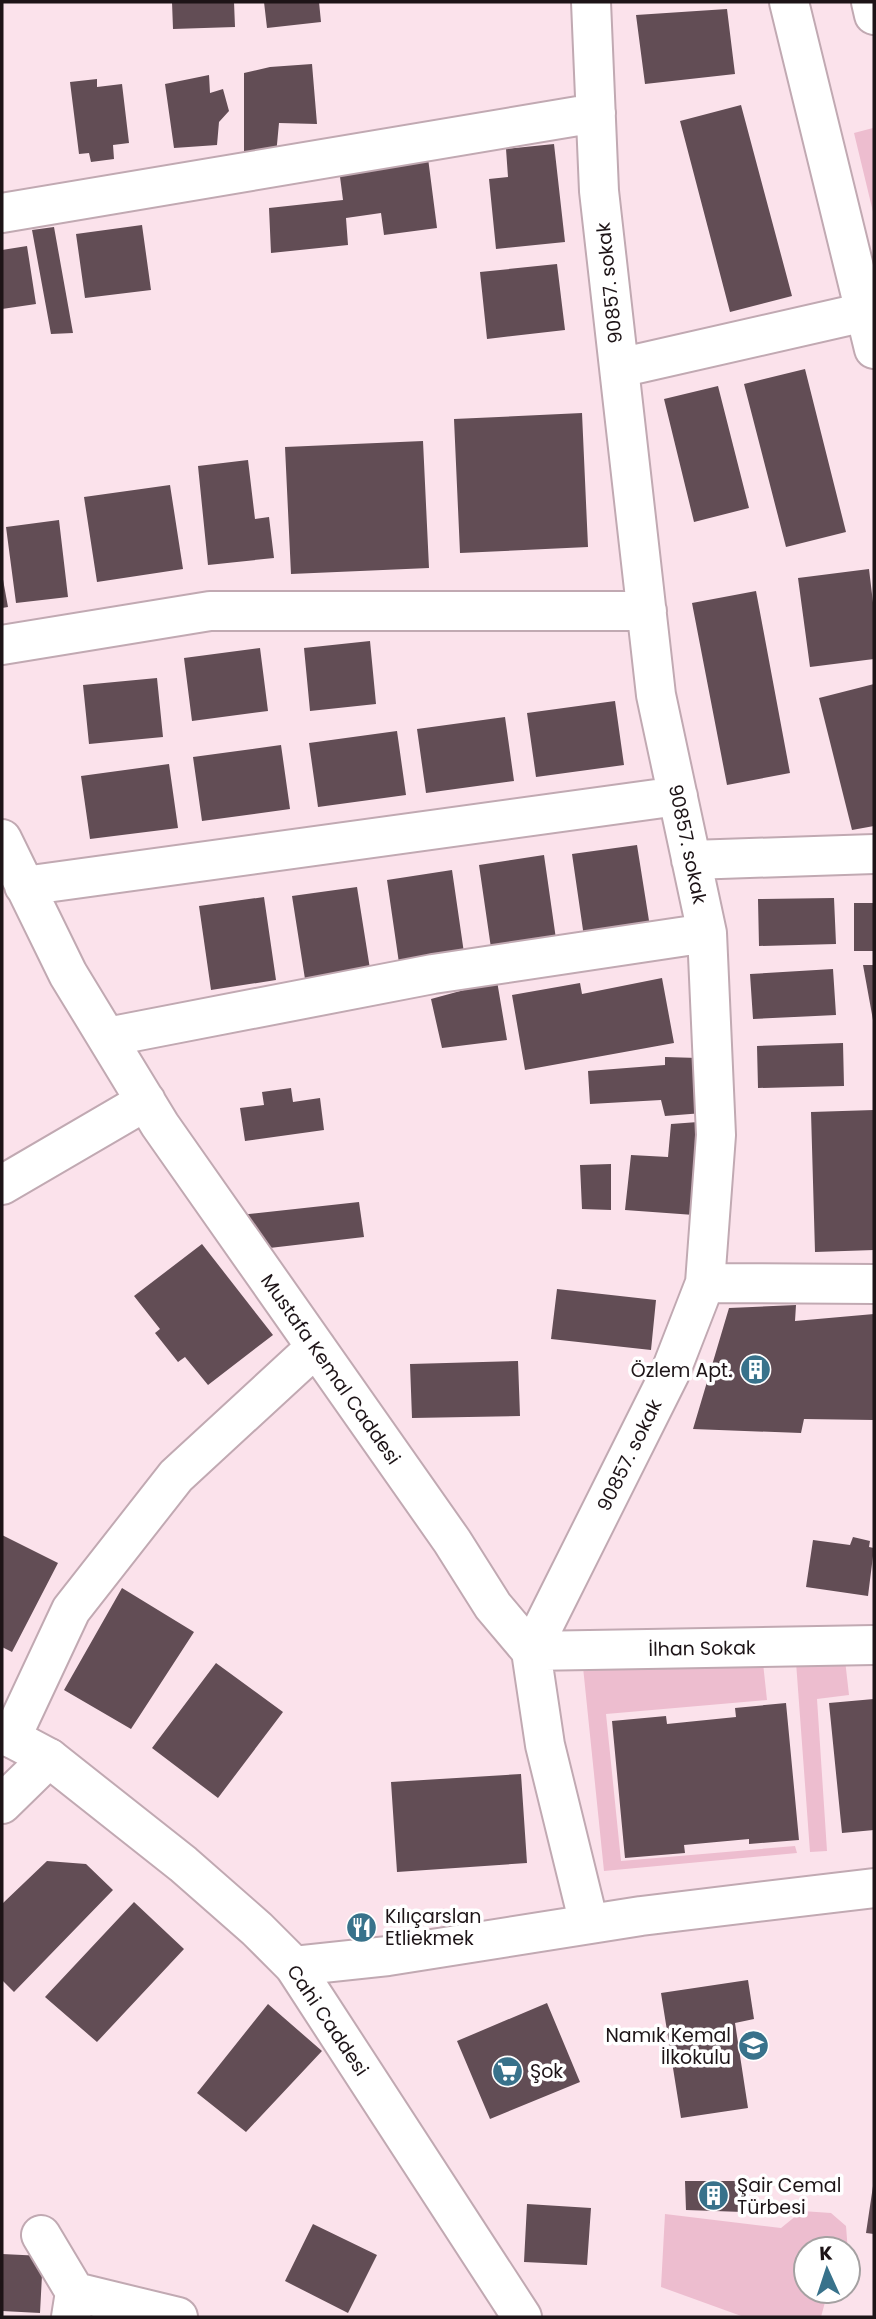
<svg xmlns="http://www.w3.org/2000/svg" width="876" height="2319" viewBox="0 0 876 2319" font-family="Poppins,sans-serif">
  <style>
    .green { fill: #edbdcf }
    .building { fill: #624d55 }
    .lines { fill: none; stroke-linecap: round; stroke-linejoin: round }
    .minor-casing { stroke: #c1a9b2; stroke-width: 42 }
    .major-casing { stroke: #c1a9b2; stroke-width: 42 }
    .minor { stroke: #fff; stroke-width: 38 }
    .major { stroke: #fff; stroke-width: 38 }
    .labels { text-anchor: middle; stroke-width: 7; stroke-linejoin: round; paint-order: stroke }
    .street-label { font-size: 19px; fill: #1d1417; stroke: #fff }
    .poi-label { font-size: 19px; fill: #1d1417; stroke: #fff; text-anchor: start }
  </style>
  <rect width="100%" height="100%" fill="#fbe2eb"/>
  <path class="green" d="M 873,128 L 874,132 L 874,216 L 854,133 Z
    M 845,1660 L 849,1695 L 817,1699 L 827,1851 L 810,1852 L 796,1662 Z
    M 763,1663 L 767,1700 L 606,1714 L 621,1861 L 795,1846 L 797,1853 L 604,1871 L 583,1667 Z
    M 802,2211 L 831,2213 L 846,2226 L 848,2252 L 848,2253 L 848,2249 L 806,2249 L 806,2291 L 828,2291 L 821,2317 L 744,2317 L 661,2287 L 665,2214 L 781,2228 Z"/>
  <path class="building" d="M 172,2 L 234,2 L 235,27 L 173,29 Z
    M 264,2 L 319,2 L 321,22 L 267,28 Z
    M 727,9 L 735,74 L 645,84 L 636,15 Z
    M 312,64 L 317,124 L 279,123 L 276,155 L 244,156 L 244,73 L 270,67 Z
    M 209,75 L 210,93 L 223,89 L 229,111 L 219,122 L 217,145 L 174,148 L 165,84 Z
    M 97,79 L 97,87 L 122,84 L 129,143 L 113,145 L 114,159 L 91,162 L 89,153 L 79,154 L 70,82 Z
    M 741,105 L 792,296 L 730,312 L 680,121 Z
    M 554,144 L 565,242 L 496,249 L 489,179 L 508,177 L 506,149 Z
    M 428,158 L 437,228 L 384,235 L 381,213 L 346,218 L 348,245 L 271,253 L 269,208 L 343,200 L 339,169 Z
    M 142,225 L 151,290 L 85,298 L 76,234 Z
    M 54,227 L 73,333 L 51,334 L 32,230 Z
    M 27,246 L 36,304 L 2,309 L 2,250 Z
    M 557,264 L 565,330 L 487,339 L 480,272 Z
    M 805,369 L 846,532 L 786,547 L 744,384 Z
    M 718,386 L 749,508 L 694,522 L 664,399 Z
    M 582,413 L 588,547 L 460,553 L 454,419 Z
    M 423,441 L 429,568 L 291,574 L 285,447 Z
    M 248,460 L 255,519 L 269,517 L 274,558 L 208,565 L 198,466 Z
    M 170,485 L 183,569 L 97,582 L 84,497 Z
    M 59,520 L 68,597 L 16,603 L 6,527 Z
    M 869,569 L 874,611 L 874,659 L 810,667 L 798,578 Z
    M 2,574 L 8,607 L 2,608 Z
    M 756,591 L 790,773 L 727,785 L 692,603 Z
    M 370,641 L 376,704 L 310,711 L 304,648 Z
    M 260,648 L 268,711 L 192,721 L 184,658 Z
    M 157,678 L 163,737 L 89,744 L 83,685 Z
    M 874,684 L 874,826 L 852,830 L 819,698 Z
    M 615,701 L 624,765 L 536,777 L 527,713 Z
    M 505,717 L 514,781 L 426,793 L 417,729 Z
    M 397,731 L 406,795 L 318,807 L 309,743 Z
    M 281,745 L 290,809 L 202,821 L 193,757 Z
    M 169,764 L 178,828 L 90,839 L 81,776 Z
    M 637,845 L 650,927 L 584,937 L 572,854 Z
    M 544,855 L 556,939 L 491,948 L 479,865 Z
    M 452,870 L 464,953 L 399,963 L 387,880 Z
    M 357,887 L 370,969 L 305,979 L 292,896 Z
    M 264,897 L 276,980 L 211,990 L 199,906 Z
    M 834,898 L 836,944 L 759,946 L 758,899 Z
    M 854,903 L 874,903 L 874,951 L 854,951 Z
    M 863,965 L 874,965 L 874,1020 L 873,1020 Z
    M 833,969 L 836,1015 L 753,1019 L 750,974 Z
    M 662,978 L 674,1043 L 525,1070 L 512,995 L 580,983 L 582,994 Z
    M 497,981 L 507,1040 L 442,1048 L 431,999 Z
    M 843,1043 L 844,1086 L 758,1088 L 757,1046 Z
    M 665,1057 L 698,1058 L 703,1113 L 665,1116 L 661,1100 L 590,1104 L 588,1071 L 665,1065 Z
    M 291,1088 L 293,1102 L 320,1098 L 324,1130 L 245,1141 L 240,1108 L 264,1105 L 262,1092 Z
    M 874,1110 L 874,1250 L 815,1252 L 811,1112 Z
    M 698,1122 L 694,1215 L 625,1210 L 631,1155 L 668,1157 L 671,1124 Z
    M 611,1164 L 611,1210 L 582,1209 L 580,1165 Z
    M 359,1202 L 364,1237 L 261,1249 L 240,1215 Z
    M 202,1244 L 273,1335 L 208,1385 L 185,1357 L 178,1362 L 155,1333 L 160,1329 L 134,1296 Z
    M 557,1289 L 656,1300 L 651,1350 L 551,1339 Z
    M 796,1305 L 795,1321 L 874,1314 L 874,1420 L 804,1419 L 801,1433 L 693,1429 L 729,1308 Z
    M 518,1361 L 520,1416 L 412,1418 L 410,1364 Z
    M 2,1535 L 58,1563 L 12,1652 L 2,1647 Z
    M 853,1537 L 870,1541 L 869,1547 L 874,1548 L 868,1596 L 806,1587 L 813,1540 L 850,1545 Z
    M 122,1588 L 194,1632 L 131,1729 L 64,1690 Z
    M 216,1663 L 283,1712 L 218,1798 L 152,1748 Z
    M 874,1699 L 874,1830 L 842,1833 L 829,1703 Z
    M 786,1703 L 799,1840 L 749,1844 L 749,1839 L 684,1845 L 685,1853 L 625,1858 L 612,1721 L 666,1716 L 667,1724 L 736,1717 L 735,1708 Z
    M 521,1774 L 527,1863 L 397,1872 L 391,1782 Z
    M 47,1861 L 86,1864 L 113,1890 L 14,1992 L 2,1980 L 2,1904 Z
    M 134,1902 L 184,1949 L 97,2042 L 45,1997 Z
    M 748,1980 L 754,2019 L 735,2023 L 748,2108 L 681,2118 L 661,1993 Z
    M 547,2003 L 580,2082 L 490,2119 L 457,2041 Z
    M 268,2004 L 322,2051 L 246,2132 L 197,2093 Z
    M 685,2181 L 742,2181 L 743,2212 L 686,2210 Z
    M 873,2186 L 874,2186 L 874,2234 L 866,2233 Z
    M 527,2204 L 591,2208 L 587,2265 L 524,2262 Z
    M 313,2224 L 377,2255 L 348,2313 L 285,2281 Z
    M 2,2254 L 43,2256 L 40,2313 L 2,2311 Z"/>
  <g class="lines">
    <defs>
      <path id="minor" d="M 591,2 L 599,191 L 656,695 L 707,933 L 716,1135 L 705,1283 L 670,1373 L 531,1651 L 874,1645
        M 2,213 L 596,113
        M 619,368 L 865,312
        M 2,645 L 210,611 L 647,611
        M 2,839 L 68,974 L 160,1125 L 452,1541 L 493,1606 L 531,1651 L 545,1745 L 589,1924
        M 691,860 L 874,854
        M 24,886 L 678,796
        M 107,1037 L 433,974 L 707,933
        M 2,1185 L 146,1101
        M 705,1283 L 874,1284
        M 11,1738 L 71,1610 L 176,1476 L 316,1347
        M 2,1804 L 49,1758
        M 294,1966 L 388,1956 L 641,1916 L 874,1888
        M 41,2235 L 75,2292
        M 71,2317 L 75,2292 L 178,2317"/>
      <path id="major" d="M 789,2 L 874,349
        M 871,2 L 874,15
        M 2,1733 L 49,1758 L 183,1864 L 257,1929 L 294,1966 L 522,2317"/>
    </defs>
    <use href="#minor" class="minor-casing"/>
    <use href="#major" class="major-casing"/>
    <use href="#minor" class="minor"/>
    <use href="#major" class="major"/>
  </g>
  <defs>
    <symbol id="building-disc" viewBox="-11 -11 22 22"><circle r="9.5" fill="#38728b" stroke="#fff"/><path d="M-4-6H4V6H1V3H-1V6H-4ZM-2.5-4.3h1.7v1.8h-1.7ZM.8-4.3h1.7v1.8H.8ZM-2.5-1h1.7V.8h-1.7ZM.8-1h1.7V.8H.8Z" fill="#fff"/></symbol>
    <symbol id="restaurant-disc" viewBox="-11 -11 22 22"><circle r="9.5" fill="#38728b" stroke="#fff"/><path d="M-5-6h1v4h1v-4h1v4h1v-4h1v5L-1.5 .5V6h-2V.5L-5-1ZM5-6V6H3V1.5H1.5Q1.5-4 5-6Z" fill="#fff"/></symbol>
    <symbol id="school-disc" viewBox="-11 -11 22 22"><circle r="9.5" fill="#38728b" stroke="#fff"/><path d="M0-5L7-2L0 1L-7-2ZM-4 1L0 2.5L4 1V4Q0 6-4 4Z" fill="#fff"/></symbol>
    <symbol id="supermarket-disc" viewBox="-11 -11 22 22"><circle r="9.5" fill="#38728b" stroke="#fff"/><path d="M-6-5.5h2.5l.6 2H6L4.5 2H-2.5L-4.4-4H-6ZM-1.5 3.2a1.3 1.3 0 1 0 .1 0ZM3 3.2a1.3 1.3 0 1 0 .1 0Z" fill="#fff"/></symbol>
  </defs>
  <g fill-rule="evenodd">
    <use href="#building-disc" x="738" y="1352" width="35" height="35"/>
    <use href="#restaurant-disc" x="344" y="1910" width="35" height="35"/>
    <use href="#school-disc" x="736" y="2028" width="35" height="35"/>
    <use href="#supermarket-disc" x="490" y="2054" width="35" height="35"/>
    <use href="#building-disc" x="696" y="2178" width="35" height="35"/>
  </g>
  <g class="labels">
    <g class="street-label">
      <text transform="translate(609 283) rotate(-96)" y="7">90857. sokak</text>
      <text transform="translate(688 844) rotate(78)" y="7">90857. sokak</text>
      <text transform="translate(331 1369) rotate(55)" y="7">Mustafa Kemal Caddesi</text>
      <text transform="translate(629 1455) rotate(-64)" y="7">90857. sokak</text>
      <text transform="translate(702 1648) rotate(-1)" y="7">İlhan Sokak</text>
      <text transform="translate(328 2020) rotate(56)" y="7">Cahi Caddesi</text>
    </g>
    <g class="poi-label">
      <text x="732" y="1377" text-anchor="end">Özlem Apt.</text>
      <text x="385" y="1923">Kılıçarslan<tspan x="385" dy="22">Etliekmek</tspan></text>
      <text x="731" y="2042" text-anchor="end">Namık Kemal<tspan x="731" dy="22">İlkokulu</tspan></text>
      <text x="530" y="2078">Şok</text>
      <text x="737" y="2192">Şair Cemal<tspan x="737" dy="22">Türbesi</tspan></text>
    </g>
  </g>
  <rect width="876" height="2319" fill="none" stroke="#1d1417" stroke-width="7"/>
  <g transform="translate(827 2270) rotate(357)"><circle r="33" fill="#ffffff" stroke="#a5a1a2" stroke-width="2"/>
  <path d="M0-5L12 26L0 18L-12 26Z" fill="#38728b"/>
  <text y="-10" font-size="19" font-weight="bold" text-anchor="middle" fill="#1d1417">K</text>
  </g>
</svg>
